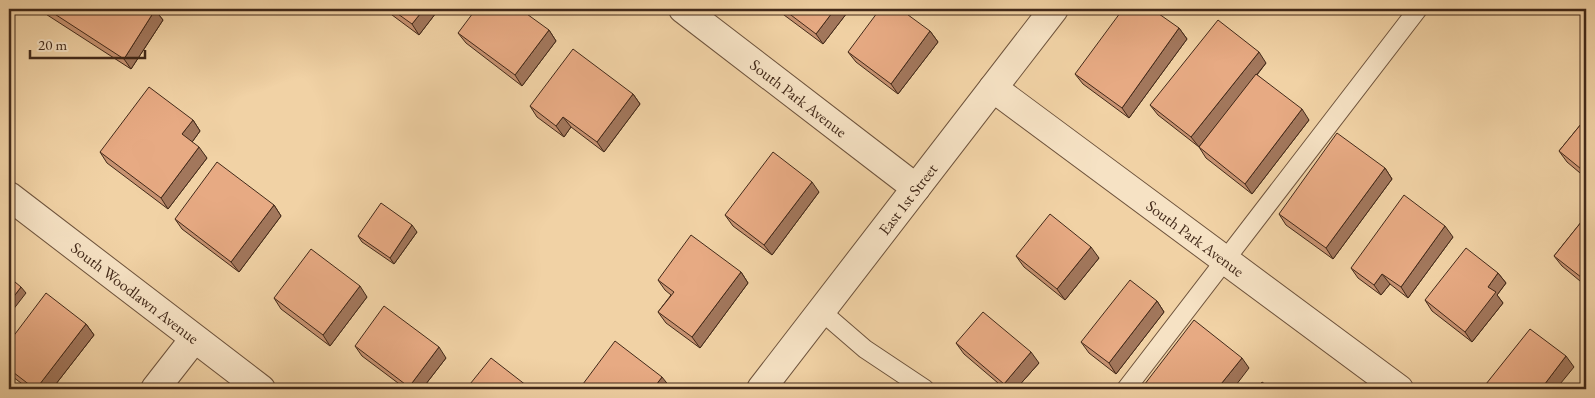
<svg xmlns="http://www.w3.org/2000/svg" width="1595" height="398" viewBox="0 0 1595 398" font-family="'EB Garamond',serif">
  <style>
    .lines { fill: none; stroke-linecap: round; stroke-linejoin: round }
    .service-casing { stroke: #6e533c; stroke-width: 20 }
    .minor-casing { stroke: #6e533c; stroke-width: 30 }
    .service { stroke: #f6e2c4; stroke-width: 18 }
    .minor { stroke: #f6e2c4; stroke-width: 28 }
    .wall { fill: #c79271; stroke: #422919 }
    .shaded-wall { fill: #a2775c; stroke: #422919 }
    .building { fill: #e7aa83; stroke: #422919 }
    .labels { text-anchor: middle; stroke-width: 4; stroke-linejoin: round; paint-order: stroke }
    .street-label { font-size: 16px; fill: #422919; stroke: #f6e2c4 }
  </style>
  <rect width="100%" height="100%" fill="#f1d2a5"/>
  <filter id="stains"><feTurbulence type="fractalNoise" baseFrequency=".004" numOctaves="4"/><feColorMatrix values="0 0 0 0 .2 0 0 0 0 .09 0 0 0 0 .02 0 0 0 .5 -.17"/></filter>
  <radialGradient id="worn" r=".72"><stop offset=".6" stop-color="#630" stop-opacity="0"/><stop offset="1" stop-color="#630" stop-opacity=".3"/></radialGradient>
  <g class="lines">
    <defs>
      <path id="service" d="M 821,311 L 865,349 L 925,389
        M 1126,389 L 1418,9"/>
      <g id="minor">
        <path id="s1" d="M 683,9 L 916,188"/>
        <path id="s2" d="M 993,88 L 1399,389"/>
        <path id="s3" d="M 9,196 L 261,389"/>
        <path d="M 155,389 L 194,339"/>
        <path id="s4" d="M 761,389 L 1054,9"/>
      </g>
    </defs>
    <use href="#service" class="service-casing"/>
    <use href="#minor" class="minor-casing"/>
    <use href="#service" class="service"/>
    <use href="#minor" class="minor"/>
  </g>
  <path class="wall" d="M 38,9 L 154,9 L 163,20 L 131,69 Z
    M 384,9 L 439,9 L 419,35 Z
    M 776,9 L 850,9 L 823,44 Z
    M 1179,28 L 1187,39 L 1129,118 L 1083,84 L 1075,74 Z
    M 549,30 L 556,41 L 522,86 L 466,43 L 458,33 Z
    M 930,31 L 938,42 L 898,94 L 856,62 L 848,52 Z
    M 1266,63 L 1257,75 L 1309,120 L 1252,194 L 1206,158 L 1199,147 L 1158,115 L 1150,105 Z
    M 633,94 L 640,104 L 604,152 L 571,127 L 564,137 L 537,117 L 530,106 Z
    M 1586,118 L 1586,178 L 1567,162 L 1559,151 Z
    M 193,120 L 200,131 L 192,142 L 207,158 L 168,209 L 107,163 L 100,152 Z
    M 1385,168 L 1392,179 L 1333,259 L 1286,225 L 1279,214 Z
    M 819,192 L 772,255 L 733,226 L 725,215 Z
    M 274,205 L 281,216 L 239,272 L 182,229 L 175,219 Z
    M 1586,216 L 1586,286 L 1562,266 L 1554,256 Z
    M 417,232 L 394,264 L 362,242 L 358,236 Z
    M 1453,237 L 1408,298 L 1390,284 L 1381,295 L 1358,278 L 1351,268 Z
    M 1016,256 L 1099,258 L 1065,300 L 1024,267 Z
    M 741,272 L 748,283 L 700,348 L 666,323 L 658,312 L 671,295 L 665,290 L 658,280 Z
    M 1498,273 L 1506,283 L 1497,295 L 1503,303 L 1472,342 L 1432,311 L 1425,300 Z
    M 367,297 L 330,346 L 281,309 L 274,298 Z
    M 1157,301 L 1164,312 L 1116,374 L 1089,353 L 1081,342 Z
    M 86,324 L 94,335 L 52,389 L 29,389 L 9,374 L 9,342 Z
    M 956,343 L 1039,363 L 1016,389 L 1005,389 L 964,354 Z
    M 355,346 L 446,358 L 422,389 L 406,389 L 362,356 Z"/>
  <path class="shaded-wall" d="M 424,9 L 439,9 L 419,35 L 412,24 Z
    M 835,9 L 850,9 L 823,44 L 816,34 Z
    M 958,9 L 964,9 L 961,13 Z
    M 155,10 L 163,20 L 131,69 L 124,59 Z
    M 1179,28 L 1187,39 L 1129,118 L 1122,108 Z
    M 549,30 L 556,41 L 522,86 L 515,75 Z
    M 930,31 L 938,42 L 898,94 L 891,84 Z
    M 9,50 L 12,55 L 9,60 Z
    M 1259,52 L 1266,63 L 1199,147 L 1191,137 Z
    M 633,94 L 640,104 L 604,152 L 597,142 Z
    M 1302,109 L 1309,120 L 1252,194 L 1245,184 Z
    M 563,117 L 571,127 L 564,137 L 556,126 Z
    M 193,120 L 200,131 L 190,145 L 182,134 Z
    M 199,147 L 207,158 L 168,209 L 161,198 Z
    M 1385,168 L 1392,179 L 1333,259 L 1326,248 Z
    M 812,182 L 819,192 L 772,255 L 764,245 Z
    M 274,205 L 281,216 L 239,272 L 231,262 Z
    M 412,225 L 417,232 L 394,264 L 390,258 Z
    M 1445,226 L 1453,237 L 1408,298 L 1401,287 Z
    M 1091,247 L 1099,258 L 1065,300 L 1057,289 Z
    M 741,272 L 748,283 L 700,348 L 692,337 Z
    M 1498,273 L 1506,283 L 1497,295 L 1503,303 L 1472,342 L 1465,332 L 1488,287 Z
    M 1382,274 L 1390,284 L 1381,295 L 1374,285 Z
    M 360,286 L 367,297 L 330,346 L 323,335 Z
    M 21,287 L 26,293 L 9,315 L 9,303 Z
    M 1157,301 L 1164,312 L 1116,374 L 1109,363 Z
    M 86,324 L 94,335 L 52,389 L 36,389 Z
    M 439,347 L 446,358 L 422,389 L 411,389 L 409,387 Z
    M 1031,352 L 1039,363 L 1016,389 L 1007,389 L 1004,384 Z
    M 1566,356 L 1574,367 L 1556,389 L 1541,389 Z
    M 1242,358 L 1249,368 L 1233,389 L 1217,389 Z
    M 662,377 L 670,387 L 669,389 L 653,389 Z"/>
  <path class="building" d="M 47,9 L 154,9 L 155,10 L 124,59 Z
    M 391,9 L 424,9 L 412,24 Z
    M 476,9 L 520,9 L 549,30 L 515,75 L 458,33 Z
    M 783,9 L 835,9 L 816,34 Z
    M 880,9 L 900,9 L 930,31 L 891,84 L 848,52 Z
    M 1123,9 L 1152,9 L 1179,28 L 1122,108 L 1075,74 Z
    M 1218,20 L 1259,52 L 1191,137 L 1150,105 Z
    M 573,49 L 633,94 L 597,142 L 563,117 L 556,126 L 530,106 Z
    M 1256,74 L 1302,109 L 1245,184 L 1199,147 Z
    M 149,87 L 193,120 L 182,134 L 199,147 L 161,198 L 100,152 Z
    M 1586,118 L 1586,173 L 1559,151 Z
    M 1337,133 L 1385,168 L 1326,248 L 1279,214 Z
    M 773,152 L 812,182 L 764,245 L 725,215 Z
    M 217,162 L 274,205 L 231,262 L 175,219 Z
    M 1404,195 L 1445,226 L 1401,287 L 1382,274 L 1374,285 L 1351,268 Z
    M 381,203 L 412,225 L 390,258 L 358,236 Z
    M 1050,214 L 1091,247 L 1057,289 L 1016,256 Z
    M 1586,216 L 1586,281 L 1554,256 Z
    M 691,235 L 741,272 L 692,337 L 658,312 L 674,292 L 658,280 Z
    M 1466,248 L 1498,273 L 1488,287 L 1496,292 L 1465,332 L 1425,300 Z
    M 311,249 L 360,286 L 323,335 L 274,298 Z
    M 9,277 L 21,287 L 9,303 Z
    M 1130,280 L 1157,301 L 1109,363 L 1081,342 Z
    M 46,293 L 86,324 L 36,389 L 35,389 L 9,369 L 9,342 Z
    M 384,306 L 439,347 L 409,387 L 355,346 Z
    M 983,312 L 1031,352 L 1004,384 L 956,343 Z
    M 1194,320 L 1242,358 L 1217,389 L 1141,389 Z
    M 1530,329 L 1566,356 L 1541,389 L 1493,389 L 1486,384 Z
    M 615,341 L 662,377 L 653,389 L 581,389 L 580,388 Z
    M 491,358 L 531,389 L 466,389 Z
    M 1262,382 L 1272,389 L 1257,389 Z"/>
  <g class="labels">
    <g class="street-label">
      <text dy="6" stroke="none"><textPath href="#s1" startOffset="146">South Park Avenue</textPath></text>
      <text dy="6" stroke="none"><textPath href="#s4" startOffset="240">East 1st Street</textPath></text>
      <text dy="6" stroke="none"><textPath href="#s2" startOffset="252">South Park Avenue</textPath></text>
      <text dy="6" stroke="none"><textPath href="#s3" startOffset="159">South Woodlawn Avenue</textPath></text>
    </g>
  </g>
  <rect width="1595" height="398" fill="none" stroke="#f1d2a5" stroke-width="30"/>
  <rect x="10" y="10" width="1575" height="378" fill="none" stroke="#422919" stroke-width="2.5"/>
  <rect x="15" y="15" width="1565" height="368" fill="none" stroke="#422919"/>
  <path d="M30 50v8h115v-8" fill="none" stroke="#422919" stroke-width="2.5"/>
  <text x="38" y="50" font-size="15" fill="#422919" stroke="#f6e2c4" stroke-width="4" paint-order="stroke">20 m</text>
  <rect width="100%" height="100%" filter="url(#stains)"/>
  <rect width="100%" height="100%" fill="url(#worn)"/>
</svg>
